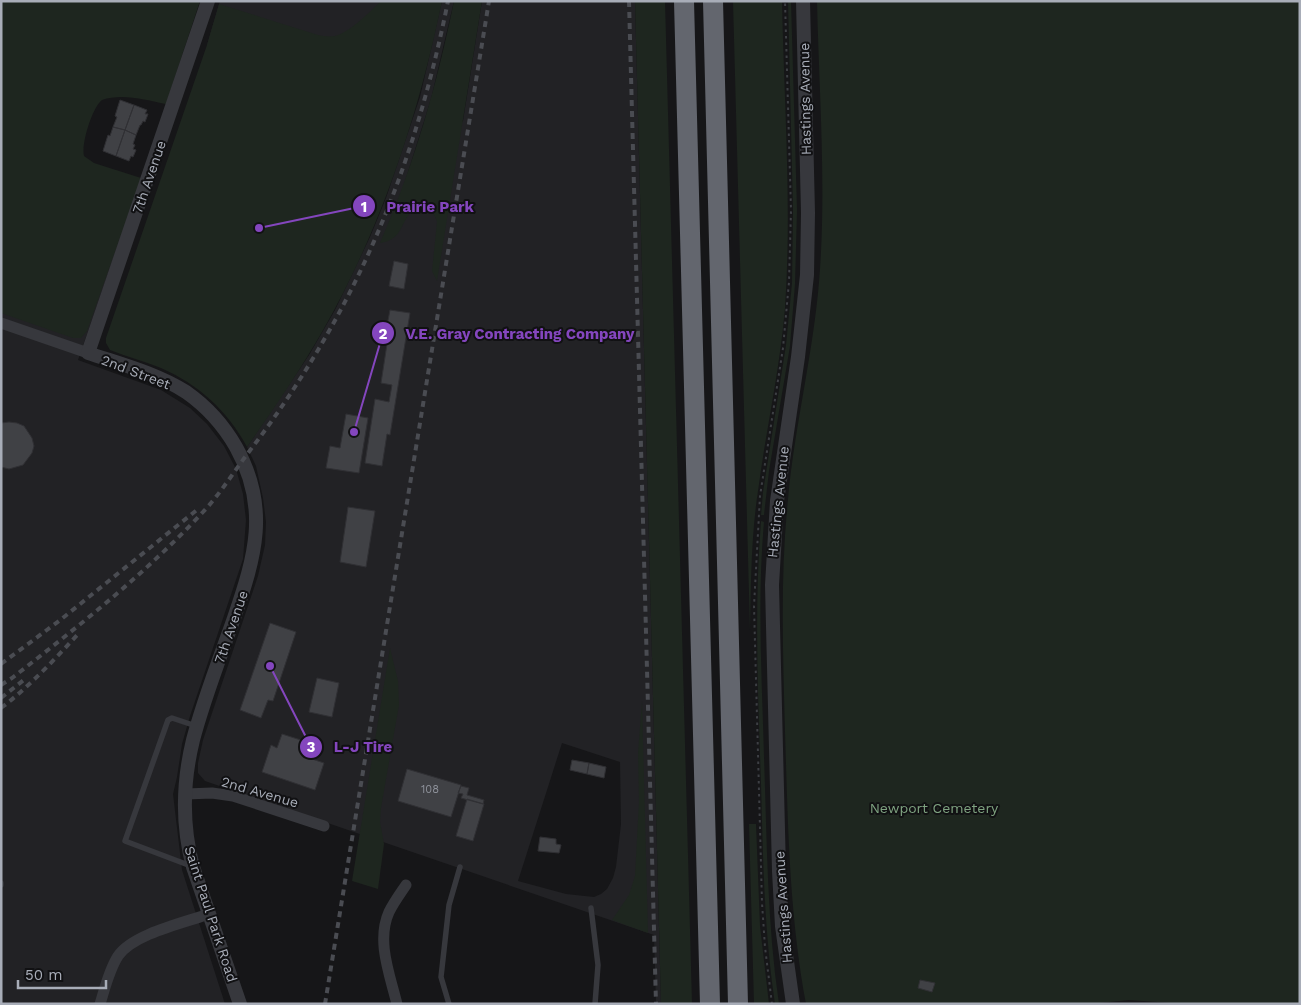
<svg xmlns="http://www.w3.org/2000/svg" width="1301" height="1005" viewBox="0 0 1301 1005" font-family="'Work Sans',sans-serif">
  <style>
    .built { fill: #222225; fill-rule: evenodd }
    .green { fill: #1e261f }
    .building { fill: #404145; stroke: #303034 }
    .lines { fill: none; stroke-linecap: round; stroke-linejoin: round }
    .path { stroke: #3d3f44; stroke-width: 2; stroke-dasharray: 2.5 4; stroke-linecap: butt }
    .service { stroke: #37383d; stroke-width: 5.5 }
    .minor { stroke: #37383d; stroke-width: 11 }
    .tertiary { stroke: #37383d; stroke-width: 14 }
    .motorway { stroke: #63666e; stroke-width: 20 }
    .rail { stroke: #4a4c52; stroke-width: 4; stroke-dasharray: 6 5; stroke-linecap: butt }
    .labels { text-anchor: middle; stroke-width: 4; stroke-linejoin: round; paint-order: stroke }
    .number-label { font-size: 11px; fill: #8e929b }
    .street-label { font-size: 14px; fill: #a8adb8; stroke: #111113 }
    .park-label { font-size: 14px; fill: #7fa381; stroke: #111113 }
    .leader { fill: none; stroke: #8446be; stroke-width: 2 }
    .callout-dot { fill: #8446be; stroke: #111113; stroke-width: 2 }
    .mark-label { font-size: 15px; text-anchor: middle; font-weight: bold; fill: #fff }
    .callout-label { font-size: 15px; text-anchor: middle; font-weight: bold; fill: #8446be; stroke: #111113; stroke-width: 4; stroke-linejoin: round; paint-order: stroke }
  </style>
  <rect width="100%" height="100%" fill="#161618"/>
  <path class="built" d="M 1,1 L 200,1 L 102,83 L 76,159 L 140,181 L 78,360 L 161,390 L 190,408 L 207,424 L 224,446 L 236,469 L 243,494 L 246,520 L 243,559 L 190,716 L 182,744 L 177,777 L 173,794 L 182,870 L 225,1004 L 1,1004 Z
    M 220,1 L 404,1 L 324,83 L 207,45 Z
    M 442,1 L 454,1 L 431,99 L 403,188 L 463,121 L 482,1 L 635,1 L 661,1004 L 656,1004 L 654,935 L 205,781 L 198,773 L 198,763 L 203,740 L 258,576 L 265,545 L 266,522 L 263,498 L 256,466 L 247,447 L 309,355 L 335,310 L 370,237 L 386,198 L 420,97 ZM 562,743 L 620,762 L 621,824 L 616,867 L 613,878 L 607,889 L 601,894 L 594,897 L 566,894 L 518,881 Z"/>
  <path class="green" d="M 1,1 L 200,1 L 166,104 C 146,100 122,93 102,100 C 92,108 81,144 84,156 L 94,163 L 141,178 L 87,331 L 81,338 L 73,338 L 1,313 Z
    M 381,1 L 442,1 C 418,117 381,229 322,332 C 299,372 273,410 247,447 C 228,411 198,384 161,368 C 144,361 127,357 110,350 L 106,343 L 106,338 L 207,45 L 219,4 L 318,35 C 323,36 329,37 335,36 C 349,33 370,12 381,1 Z
    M 454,1 L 482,1 L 437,281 L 432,271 L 437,222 C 435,212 423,201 413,210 C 400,222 403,240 380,243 C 414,165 437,85 454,1 Z
    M 635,1 L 665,1 L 692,1004 L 661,1004 Z
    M 733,1 L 782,1 C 784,103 792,206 785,308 C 780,369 766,430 758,491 C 751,537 751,584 750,631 Z
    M 788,1 L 791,1 L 797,210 L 795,284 L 790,346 L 769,471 L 764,515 L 761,515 L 763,492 L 786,345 L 792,283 L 793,211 Z
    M 817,1 L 1300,1 L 1300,1004 L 1184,1004 L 1129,1000 L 1090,1004 L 806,1004 C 789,912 788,824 785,732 C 783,654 780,577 788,499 C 795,422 815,347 820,269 C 826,180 819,90 817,1 Z
    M 761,521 L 764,522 C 757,600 762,679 764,757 C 767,840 767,922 779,1004 L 775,1004 C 764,931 763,857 761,784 C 758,696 754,609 761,521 Z
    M 390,648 L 398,681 L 399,705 L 381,808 L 380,822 L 384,844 L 378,889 L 352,881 Z
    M 642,701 L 648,933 L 612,920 L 629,895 L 635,876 L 639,801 L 638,753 Z
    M 749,824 L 756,824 L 760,926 L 769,1004 L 754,1004 Z"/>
  <path class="building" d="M 120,100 L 134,105 L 125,130 L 113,127 L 117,117 L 115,116 Z
    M 134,105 L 147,110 L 145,114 L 148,114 L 145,122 L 143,121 L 141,125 L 140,125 L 136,135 L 125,130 Z
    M 113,127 L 125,130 L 116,156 L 103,151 L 108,135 L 110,136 Z
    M 125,130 L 136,135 L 133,144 L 135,145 L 133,149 L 136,150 L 133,157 L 131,156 L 129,161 L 116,156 Z
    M 394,261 L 408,264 L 404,289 L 389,286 Z
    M 390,310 L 410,313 L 390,435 L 387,434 L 382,466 L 365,463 L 375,399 L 389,402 L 392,385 L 381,383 L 389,331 L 386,331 Z
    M 346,414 L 368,418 L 359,473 L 326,468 L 330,446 L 340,448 Z
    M 9,422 L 17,423 L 24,426 L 32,438 L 34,446 L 32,453 L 23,465 L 9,469 L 1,467 L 1,423 Z
    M 348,507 L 375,511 L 366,567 L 340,562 Z
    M 270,623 L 296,632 L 273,701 L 268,700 L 261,718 L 240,710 Z
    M 317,678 L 339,683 L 332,717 L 309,712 Z
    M 282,734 L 307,742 L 303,756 L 324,763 L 315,790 L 262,772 L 271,745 L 277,748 Z
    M 572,760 L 589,763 L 587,774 L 570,770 Z
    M 589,763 L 606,767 L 604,778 L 587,774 Z
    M 407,769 L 461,785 L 451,817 L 398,801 Z
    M 461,786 L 469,788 L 467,795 L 484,800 L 483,804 L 461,798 L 463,794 L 458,793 Z
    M 467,799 L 484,804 L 473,841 L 456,836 Z
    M 540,837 L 556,839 L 556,844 L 561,845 L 559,853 L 538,851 Z
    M 920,980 L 935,983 L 932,992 L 918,988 Z"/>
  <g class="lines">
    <path class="path" d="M 772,1004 L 765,947 L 762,903 L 754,606 L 760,496 L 783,348 L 789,282 L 791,210 L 785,1"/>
    <path class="service" d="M 191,866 L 125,841 L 168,720 L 172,718 L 196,726
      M 1,883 L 1,885
      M 591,908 L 598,965 L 595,1004
      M 449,1004 L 441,977 L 449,905 L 460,867"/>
    <path class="minor" d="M 1,323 L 88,353
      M 186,794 L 212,793 L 233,796 L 324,826
      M 100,1004 C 105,988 109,970 118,956 C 133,934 183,923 209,914
      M 397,1004 C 390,975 376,941 389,912 C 394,902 400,894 406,885"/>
    <path class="tertiary" d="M 208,1 L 88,353 C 120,364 156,373 186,392 C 206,406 224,426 236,447 C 270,508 255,557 234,618 C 220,658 204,698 193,740 C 183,781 182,826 193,867 L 240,1004
      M 793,1004 L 782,926 L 779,871 L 772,585 L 777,501 L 798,357 L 807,275 L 808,213 L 803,1"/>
    <path class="motorway" d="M 684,1 L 710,1004
      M 713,1 L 738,1004"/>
    <path class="rail" d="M 629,1 L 656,1004
      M 1,664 L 59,621 L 198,509
      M 1,685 L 12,678 C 79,626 145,574 203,512 C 220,494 233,473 248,453 C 354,315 414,171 448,1
      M 1,698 L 25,679
      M 1,708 C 30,686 55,659 79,633
      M 325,1004 L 489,1"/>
  </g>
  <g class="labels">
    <g class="number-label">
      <text x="430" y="793">108</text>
    </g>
    <g class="street-label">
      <text transform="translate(805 99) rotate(-91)" y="5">Hastings Avenue</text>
      <text transform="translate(149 177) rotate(-71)" y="5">7th Avenue</text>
      <text transform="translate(136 372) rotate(21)" y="5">2nd Street</text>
      <text transform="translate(778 502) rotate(-84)" y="5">Hastings Avenue</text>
      <text transform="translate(231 627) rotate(-71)" y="5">7th Avenue</text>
      <text transform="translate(260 792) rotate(16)" y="5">2nd Avenue</text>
      <text transform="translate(783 907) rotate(-94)" y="5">Hastings Avenue</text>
      <text transform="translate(211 914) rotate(72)" y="5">Saint Paul Park Road</text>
    </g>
    <g class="park-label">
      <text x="934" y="813">Newport Cemetery</text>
    </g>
  </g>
  <path class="leader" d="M259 228L364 206M354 432L383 333M270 666L311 747"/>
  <g class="callout-dot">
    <circle cx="259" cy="228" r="5"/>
    <circle cx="354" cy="432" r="5"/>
    <circle cx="270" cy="666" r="5"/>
    <circle cx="364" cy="206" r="12"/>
    <circle cx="383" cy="333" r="12"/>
    <circle cx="311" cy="747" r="12"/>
  </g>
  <g class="mark-label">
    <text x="364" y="212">1</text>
    <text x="383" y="339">2</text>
    <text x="311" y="752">3</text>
  </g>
  <g class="callout-label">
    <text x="430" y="212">Prairie Park</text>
    <text x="520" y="339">V.E. Gray Contracting Company</text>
    <text x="363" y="752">L-J Tire</text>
  </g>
  <rect width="1301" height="1005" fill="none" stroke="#a8adb8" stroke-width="5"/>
  <path d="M18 980v8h88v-8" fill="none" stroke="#a8adb8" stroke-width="2.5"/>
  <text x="25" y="980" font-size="15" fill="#a8adb8" stroke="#111113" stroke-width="4" paint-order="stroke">50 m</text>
</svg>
